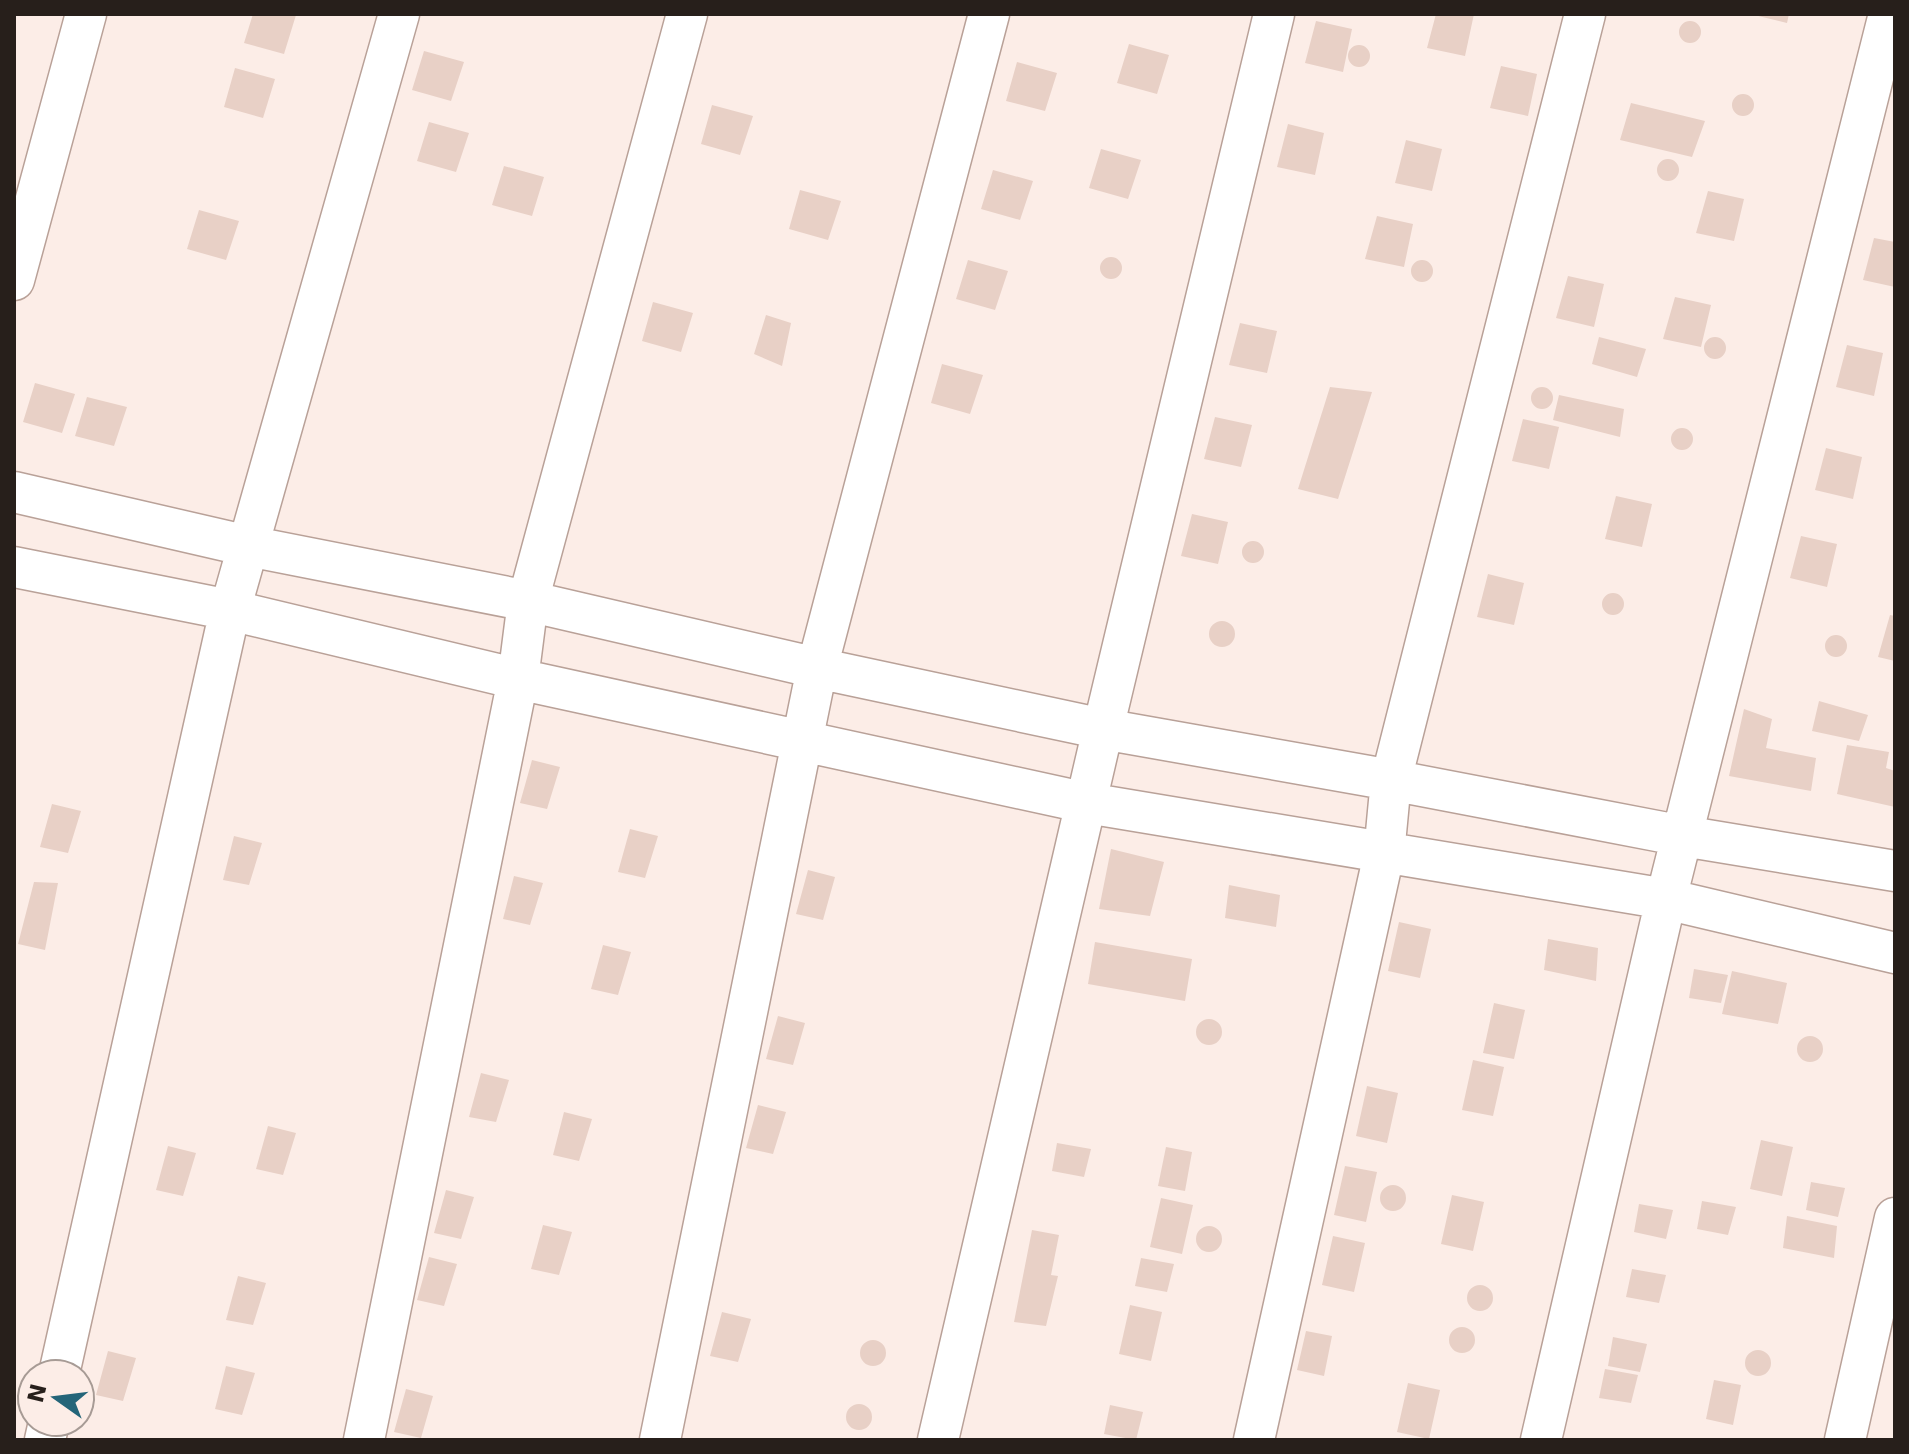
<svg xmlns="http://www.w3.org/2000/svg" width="1909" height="1454" viewBox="0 0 1909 1454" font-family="'DejaVu Sans',sans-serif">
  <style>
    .building { fill: #e8d0c6 }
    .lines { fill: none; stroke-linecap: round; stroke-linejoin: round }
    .minor-casing { stroke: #b9a198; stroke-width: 43 }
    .minor { stroke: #fff; stroke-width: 40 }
  </style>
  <rect width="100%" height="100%" fill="#fcede7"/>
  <path class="building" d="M 253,14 L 296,15 L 284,54 L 244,43 Z
    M 1436,14 L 1474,14 L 1465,56 L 1427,48 Z
    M 1750,14 L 1789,14 L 1787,23 Z
    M1679 32a11 11 0 1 1 22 0a11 11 0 1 1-22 0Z
    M 1316,21 L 1352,29 L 1343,72 L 1305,63 Z
    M 1129,44 L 1169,55 L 1157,94 L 1117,83 Z
    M1348 56a11 11 0 1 1 22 0a11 11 0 1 1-22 0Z
    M 424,51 L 464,62 L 451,101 L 412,90 Z
    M 1017,62 L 1057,73 L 1045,111 L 1006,101 Z
    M 1501,66 L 1537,74 L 1528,116 L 1490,108 Z
    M 235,68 L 275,79 L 263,118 L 224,107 Z
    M1732 105a11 11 0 1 1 22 0a11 11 0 1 1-22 0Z
    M 1631,103 L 1705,121 L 1692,157 L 1620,140 Z
    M 712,105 L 753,116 L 740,155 L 701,144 Z
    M 429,122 L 469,133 L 456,172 L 417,161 Z
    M 1288,124 L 1324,133 L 1315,175 L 1277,167 Z
    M 1406,140 L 1442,149 L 1432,191 L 1395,183 Z
    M 1101,149 L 1141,160 L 1128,199 L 1089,188 Z
    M1657 170a11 11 0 1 1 22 0a11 11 0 1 1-22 0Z
    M 504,166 L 544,177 L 532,216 L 492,205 Z
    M 993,170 L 1033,181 L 1020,220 L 981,209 Z
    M 800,190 L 841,201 L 828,240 L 789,229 Z
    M 1708,191 L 1744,199 L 1734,241 L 1696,233 Z
    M 199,210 L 239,221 L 226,260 L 187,249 Z
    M 1377,216 L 1413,224 L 1404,267 L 1365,259 Z
    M 1874,238 L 1895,242 L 1895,287 L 1863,280 Z
    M1100 268a11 11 0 1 1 22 0a11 11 0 1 1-22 0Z
    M1411 271a11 11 0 1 1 22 0a11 11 0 1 1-22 0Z
    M 968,260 L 1008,271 L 995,310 L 956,299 Z
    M 1568,276 L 1604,284 L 1594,327 L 1556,318 Z
    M 1675,297 L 1711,305 L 1701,347 L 1663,339 Z
    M 653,302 L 693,313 L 681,352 L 642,341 Z
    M 766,315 L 791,323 L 782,366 L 754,354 Z
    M 1240,323 L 1277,331 L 1267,373 L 1229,365 Z
    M1704 348a11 11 0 1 1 22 0a11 11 0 1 1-22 0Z
    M 1599,337 L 1646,349 L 1637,377 L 1592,364 Z
    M 1847,345 L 1883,353 L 1874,396 L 1836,387 Z
    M 942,364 L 983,375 L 970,414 L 931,403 Z
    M 35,383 L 75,394 L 62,433 L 23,422 Z
    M1531 398a11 11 0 1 1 22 0a11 11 0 1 1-22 0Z
    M 1330,387 L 1372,392 L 1338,499 L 1298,489 Z
    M 1559,395 L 1624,409 L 1620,437 L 1553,420 Z
    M 87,397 L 127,407 L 114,446 L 75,436 Z
    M 1215,417 L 1252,425 L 1241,467 L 1204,459 Z
    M 1523,419 L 1559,427 L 1549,469 L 1512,461 Z
    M1671 439a11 11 0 1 1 22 0a11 11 0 1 1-22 0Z
    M 1826,448 L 1862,457 L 1853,499 L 1815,490 Z
    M 1616,496 L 1652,504 L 1642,547 L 1605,539 Z
    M 1192,514 L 1228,522 L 1218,564 L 1181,556 Z
    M 1801,536 L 1837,544 L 1827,587 L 1790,578 Z
    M1242 552a11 11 0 1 1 22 0a11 11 0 1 1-22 0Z
    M 1488,574 L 1524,583 L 1514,625 L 1477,617 Z
    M1602 604a11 11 0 1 1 22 0a11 11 0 1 1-22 0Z
    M 1890,615 L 1895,616 L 1895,661 L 1878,657 Z
    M1209 634a13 13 0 1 1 26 0a13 13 0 1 1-26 0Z
    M1825 646a11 11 0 1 1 22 0a11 11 0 1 1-22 0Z
    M 1819,701 L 1868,715 L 1859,741 L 1812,731 Z
    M 1744,709 L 1772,719 L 1766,748 L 1816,758 L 1811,791 L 1729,776 Z
    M 1847,745 L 1889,752 L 1886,768 L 1895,771 L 1895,807 L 1837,794 Z
    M 532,760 L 560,767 L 547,809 L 520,803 Z
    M 52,804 L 81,811 L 68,853 L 40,847 Z
    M 630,829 L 658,836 L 645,878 L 618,872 Z
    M 234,836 L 262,843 L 249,885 L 223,880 Z
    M 1111,849 L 1164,862 L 1150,916 L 1099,909 Z
    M 808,870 L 835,877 L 823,920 L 796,914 Z
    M 514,876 L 543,883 L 530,925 L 503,919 Z
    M 34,882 L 58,883 L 45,950 L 18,944 Z
    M 1229,885 L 1280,895 L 1276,927 L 1225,918 Z
    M 1399,922 L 1431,929 L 1420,978 L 1388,971 Z
    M 1548,939 L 1598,948 L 1596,981 L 1544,970 Z
    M 1095,942 L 1192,959 L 1185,1001 L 1088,984 Z
    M 603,945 L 631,952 L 618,995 L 591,989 Z
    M 1694,969 L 1728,975 L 1721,1003 L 1689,998 Z
    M 1732,971 L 1787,983 L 1778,1024 L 1722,1014 Z
    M 1494,1003 L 1525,1010 L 1514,1059 L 1483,1053 Z
    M 778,1016 L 805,1023 L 793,1065 L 766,1059 Z
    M1196 1032a13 13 0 1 1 26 0a13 13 0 1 1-26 0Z
    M1797 1049a13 13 0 1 1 26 0a13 13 0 1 1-26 0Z
    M 1473,1060 L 1504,1067 L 1493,1116 L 1462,1110 Z
    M 481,1073 L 509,1080 L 496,1122 L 469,1117 Z
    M 1367,1086 L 1398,1093 L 1387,1143 L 1356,1136 Z
    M 758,1105 L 786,1112 L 773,1154 L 746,1148 Z
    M 564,1112 L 592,1119 L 579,1161 L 553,1155 Z
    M 268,1126 L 296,1133 L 283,1175 L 256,1169 Z
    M 1761,1140 L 1793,1147 L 1782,1196 L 1750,1189 Z
    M 1057,1143 L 1091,1149 L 1084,1177 L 1052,1171 Z
    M 168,1146 L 196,1153 L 183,1196 L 156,1190 Z
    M 1166,1147 L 1192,1152 L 1185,1191 L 1158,1186 Z
    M 1345,1166 L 1377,1172 L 1366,1222 L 1334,1215 Z
    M 1811,1182 L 1845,1188 L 1838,1217 L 1806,1210 Z
    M1380 1198a13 13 0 1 1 26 0a13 13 0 1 1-26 0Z
    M 446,1190 L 474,1197 L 461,1239 L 434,1233 Z
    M 1452,1195 L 1484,1202 L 1473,1251 L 1441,1244 Z
    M 1161,1198 L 1193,1205 L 1182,1254 L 1150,1247 Z
    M 1702,1201 L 1736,1207 L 1728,1235 L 1697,1229 Z
    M 1639,1204 L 1673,1210 L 1666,1239 L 1634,1232 Z
    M 1787,1216 L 1837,1226 L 1834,1258 L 1783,1248 Z
    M 543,1225 L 572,1232 L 559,1275 L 531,1269 Z
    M1196 1239a13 13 0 1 1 26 0a13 13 0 1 1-26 0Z
    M 1032,1230 L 1059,1235 L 1051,1275 L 1058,1276 L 1046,1326 L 1014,1322 Z
    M 1333,1236 L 1365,1243 L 1354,1292 L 1322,1285 Z
    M 429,1257 L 457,1264 L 444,1306 L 417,1300 Z
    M 1141,1258 L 1174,1264 L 1167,1292 L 1135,1286 Z
    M 1632,1269 L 1666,1275 L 1659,1303 L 1626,1297 Z
    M 238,1276 L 266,1283 L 253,1325 L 226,1320 Z
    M1467 1298a13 13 0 1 1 26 0a13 13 0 1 1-26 0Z
    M 1130,1305 L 1162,1312 L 1151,1361 L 1119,1354 Z
    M 722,1312 L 751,1319 L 738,1362 L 710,1356 Z
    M1449 1340a13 13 0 1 1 26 0a13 13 0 1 1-26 0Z
    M 1306,1331 L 1332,1336 L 1324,1376 L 1297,1370 Z
    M 1613,1337 L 1647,1344 L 1640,1372 L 1608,1366 Z
    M860 1353a13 13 0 1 1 26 0a13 13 0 1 1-26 0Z
    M1745 1363a13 13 0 1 1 26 0a13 13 0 1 1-26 0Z
    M 108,1351 L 136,1358 L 123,1401 L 96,1395 Z
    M 226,1366 L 255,1373 L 242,1415 L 215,1409 Z
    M 1605,1369 L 1638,1375 L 1631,1403 L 1599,1398 Z
    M 1714,1380 L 1741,1385 L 1733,1425 L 1706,1419 Z
    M 1408,1383 L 1440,1390 L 1429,1439 L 1397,1432 Z
    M 406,1389 L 433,1396 L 421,1438 L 394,1432 Z
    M846 1417a13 13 0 1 1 26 0a13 13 0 1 1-26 0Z
    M 1110,1405 L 1143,1412 L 1136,1440 L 1104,1434 Z"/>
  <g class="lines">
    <defs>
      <path id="minor" d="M 14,280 L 86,14
        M 14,492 L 248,546 L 528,601 L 817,668 L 1103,729 L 1391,780 L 1683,836 L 1895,871
        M 14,567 L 230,610 L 518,679 L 1087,803 L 1666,899 L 1895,953
        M 59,1374 L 230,610 L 399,14
        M 45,1440 L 49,1422
        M 364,1440 L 518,679 L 528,601 L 687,14
        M 660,1440 L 817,668 L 989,14
        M 938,1440 L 1103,729 L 1274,14
        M 1254,1440 L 1384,854 L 1391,780 L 1585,14
        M 1541,1440 L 1666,899 L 1889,14
        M 1845,1440 L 1895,1218"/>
    </defs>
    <use href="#minor" class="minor-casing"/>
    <use href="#minor" class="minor"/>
  </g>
  <rect width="1909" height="1454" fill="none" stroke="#271f1b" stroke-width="32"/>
  <g transform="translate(56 1398) rotate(284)"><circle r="38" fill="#fcede7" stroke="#a79b95" stroke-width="2"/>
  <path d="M0-6L14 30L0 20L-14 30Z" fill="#246579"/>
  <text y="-12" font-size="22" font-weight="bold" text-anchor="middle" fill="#271f1b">N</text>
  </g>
</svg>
